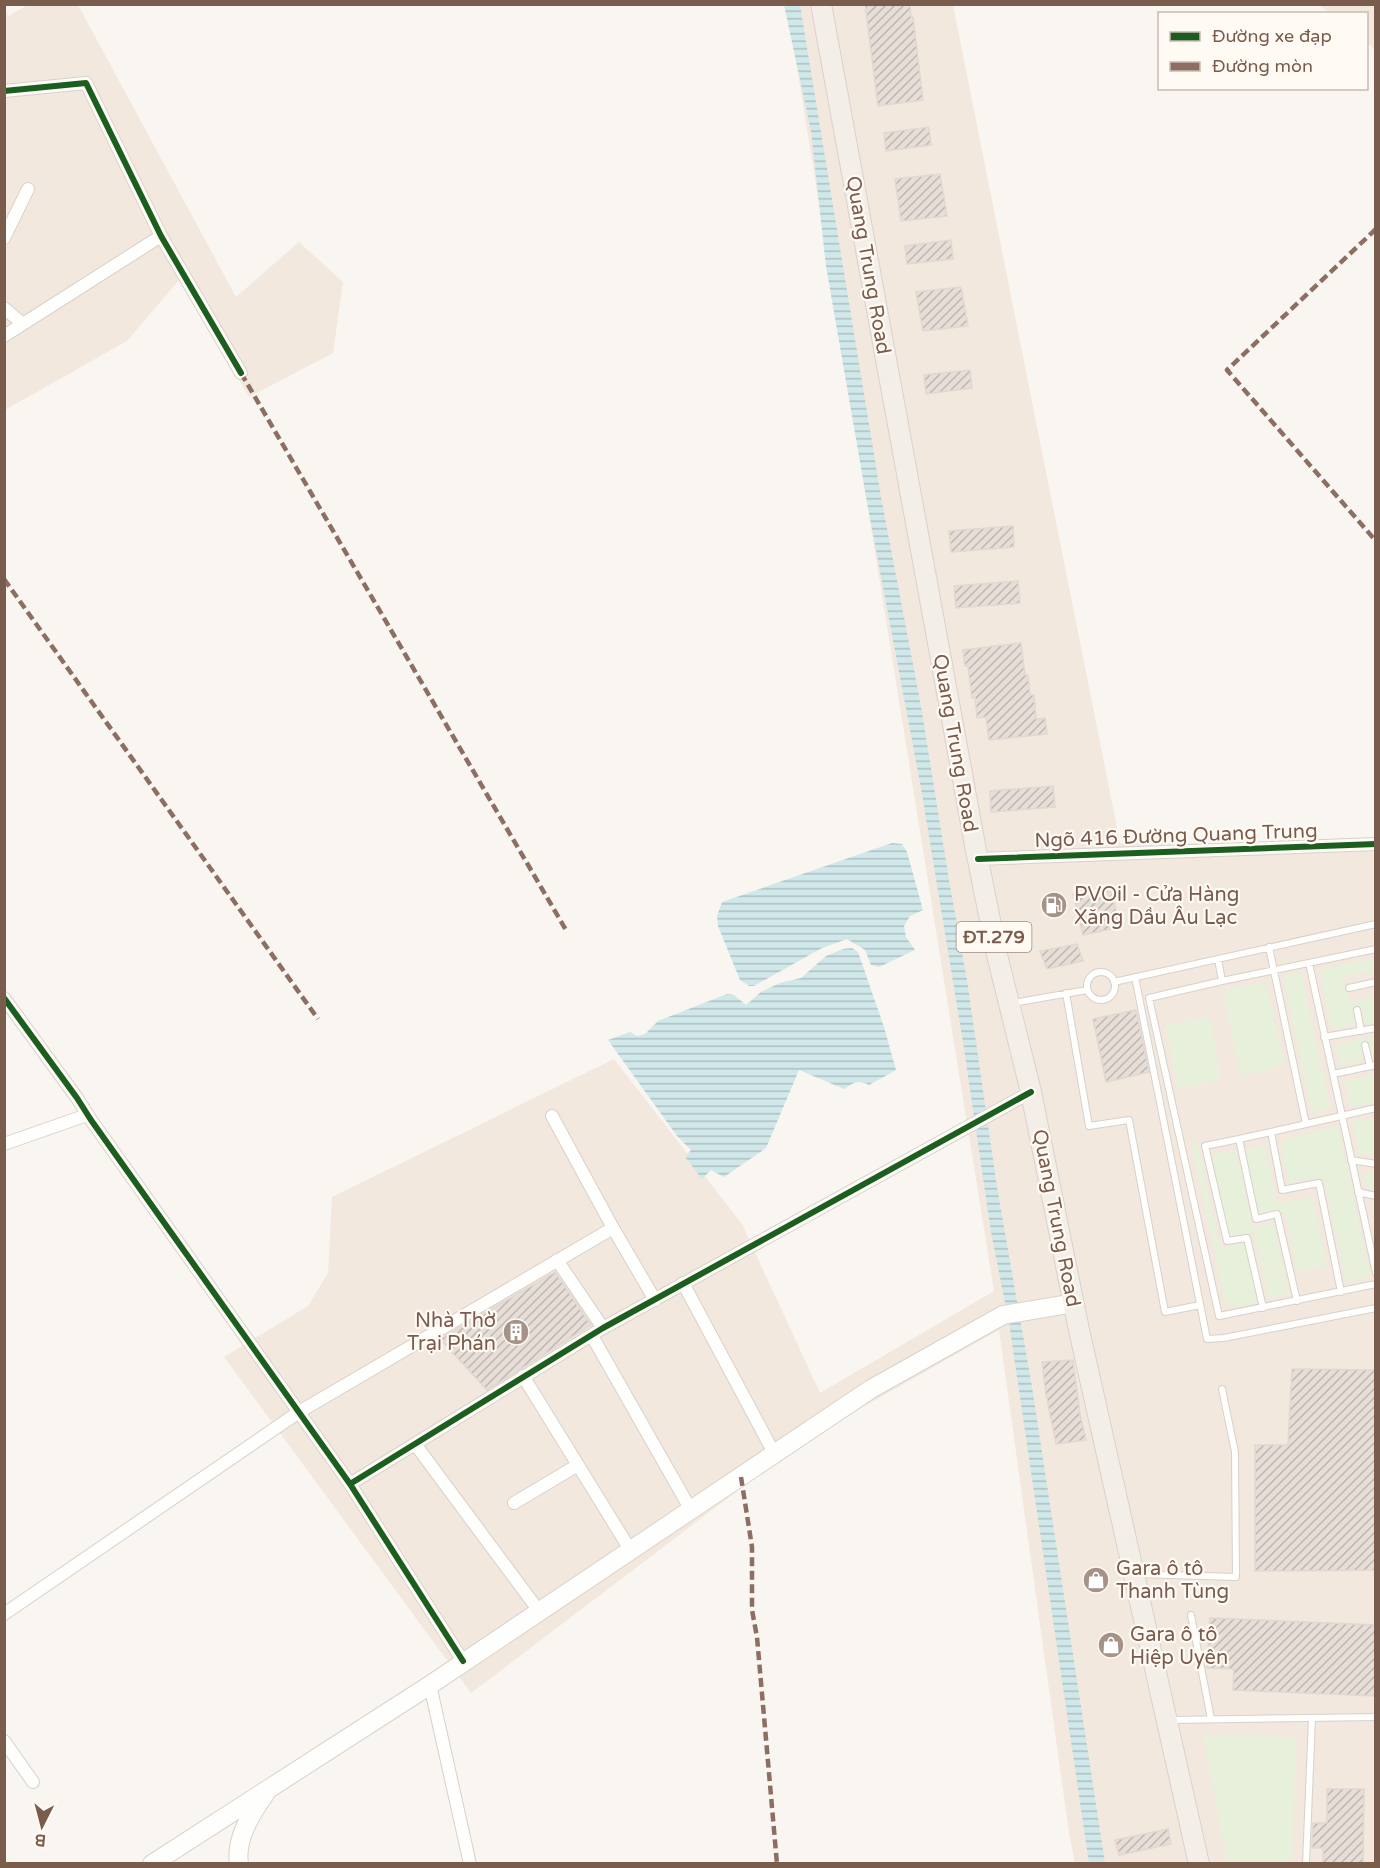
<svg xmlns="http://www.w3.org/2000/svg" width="1380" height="1868" viewBox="0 0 1380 1868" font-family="'Varela Round',sans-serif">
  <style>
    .residential { fill: #f2e8de }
    .grass { fill: #e7f0db }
    .water { fill: url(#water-rules) }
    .building { fill: url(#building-hatch); stroke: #e2d8d2; stroke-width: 1.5 }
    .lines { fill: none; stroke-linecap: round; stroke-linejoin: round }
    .lane-casing { stroke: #d7d1cb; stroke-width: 8 }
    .street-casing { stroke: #d7d1cb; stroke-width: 14 }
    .secondary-casing { stroke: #d9d2cb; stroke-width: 20 }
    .primary-casing { stroke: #dad1cc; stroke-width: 22 }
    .lane { stroke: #fefefd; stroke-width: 6 }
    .street { stroke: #fefefd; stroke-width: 12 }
    .secondary { stroke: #fefefd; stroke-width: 18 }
    .primary { stroke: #f3eee8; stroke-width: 20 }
    .quiet { stroke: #8d6e63; stroke-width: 4.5; stroke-dasharray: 9 4.5; stroke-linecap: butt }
    .cycleway-casing { stroke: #fffaf3; stroke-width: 10 }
    .cycleway { stroke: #1b5e20; stroke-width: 6 }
    .labels { text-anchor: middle; stroke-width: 4.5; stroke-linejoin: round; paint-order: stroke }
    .shield { fill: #fffaf3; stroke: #a28b7f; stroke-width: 1.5 }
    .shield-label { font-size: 18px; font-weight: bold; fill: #7a5c4d }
    .street-label { font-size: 20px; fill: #7a5c4d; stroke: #fffaf3 }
    .poi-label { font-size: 20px; fill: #7a5c4d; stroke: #fffaf3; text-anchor: start }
  </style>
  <defs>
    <pattern id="water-rules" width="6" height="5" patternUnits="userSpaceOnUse" patternTransform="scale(1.5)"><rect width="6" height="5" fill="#d0e8ea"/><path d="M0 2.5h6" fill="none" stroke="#aebfc0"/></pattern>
    <pattern id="building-hatch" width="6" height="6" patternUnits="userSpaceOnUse" patternTransform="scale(1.5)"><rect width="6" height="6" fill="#e6ded7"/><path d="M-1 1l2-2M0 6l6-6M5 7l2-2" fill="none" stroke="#bfb7b1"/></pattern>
  </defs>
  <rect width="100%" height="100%" fill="#f9f5f0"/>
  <path class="residential" d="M 5,5 L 8,16 L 28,5 L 78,5 L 236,297 L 299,242 L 343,282 L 333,353 L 249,397 L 180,279 L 127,341 L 5,410 Z
    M 787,5 L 953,5 L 1120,843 L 1375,844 L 1375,1863 L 1075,1863 L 1069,1833 L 999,1330 L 803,1441 L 471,1693 L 224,1357 L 308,1306 L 328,1273 L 332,1197 L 614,1059 L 742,1224 L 820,1393 L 994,1291 Z
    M 1319,5 L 1375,5 L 1375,50 L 1367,43 L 1366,14 L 1330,13 Z"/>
  <path class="grass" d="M 1375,959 L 1375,970 L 1343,976 L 1350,1002 L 1375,997 L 1375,1022 L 1365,1024 L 1362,1007 L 1353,1009 L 1354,1025 L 1332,1029 L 1320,970 Z
    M 1301,972 L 1330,1108 L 1312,1112 L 1283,976 Z
    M 1263,983 L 1266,986 L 1284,1061 L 1276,1068 L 1245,1075 L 1240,1072 L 1225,1000 L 1225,993 L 1229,989 Z
    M 1210,1017 L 1221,1080 L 1178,1088 L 1166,1025 Z
    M 1375,1036 L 1375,1057 L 1372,1058 L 1368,1043 L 1361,1045 L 1362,1060 L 1340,1065 L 1336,1045 Z
    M 1375,1075 L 1375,1102 L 1351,1108 L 1345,1081 Z
    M 1375,1118 L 1376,1118 L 1375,1156 L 1360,1153 L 1353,1122 Z
    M 1338,1126 L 1370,1276 L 1346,1282 L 1323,1176 L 1289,1183 L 1281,1146 L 1284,1140 Z
    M 1197,1140 L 1220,1248 L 1246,1243 L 1257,1298 L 1252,1305 L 1234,1306 L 1226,1304 L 1191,1141 Z
    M 1264,1145 L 1277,1204 L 1312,1197 L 1327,1265 L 1298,1272 L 1285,1212 L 1260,1217 L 1245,1149 Z
    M 1236,1150 L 1253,1227 L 1274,1223 L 1289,1294 L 1269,1298 L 1254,1232 L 1230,1237 L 1212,1155 Z
    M 1375,1171 L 1376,1171 L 1375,1191 L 1368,1188 L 1364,1181 L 1365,1174 Z
    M 1203,1735 L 1296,1737 L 1291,1863 L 1228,1863 Z"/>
  <path class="water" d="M 784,5 L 800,5 L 881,497 L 921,706 L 949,880 L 967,980 L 997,1187 L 1032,1387 L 1105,1863 L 1089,1863 L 1009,1323 L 991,1232 L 963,1042 L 921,788 L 868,508 L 826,266 L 811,131 Z
    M 892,843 L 902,844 L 907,852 L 923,910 L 910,916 L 904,926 L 906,937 L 915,950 L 879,967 L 871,965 L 865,950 L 847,939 L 822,948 L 754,986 L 749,986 L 740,980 L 718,926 L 717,916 L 722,902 Z
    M 852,948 L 858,952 L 884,1027 L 896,1070 L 869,1085 C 857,1079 854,1083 844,1089 L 799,1070 L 766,1148 L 724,1177 L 711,1170 L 702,1179 L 685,1157 L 691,1150 L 677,1136 L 608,1040 L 630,1032 L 637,1036 L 645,1034 L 658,1021 L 727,994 L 734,995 L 746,1005 L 761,992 L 780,983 L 801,978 L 826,956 L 843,949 Z"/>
  <path class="building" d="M 865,4 L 910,4 L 911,17 L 913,17 L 923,100 L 878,106 Z
    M 929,127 L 931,145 L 886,151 L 884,133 Z
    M 940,174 L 947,216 L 901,221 L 895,179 Z
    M 951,240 L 953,259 L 907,264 L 905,246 Z
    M 961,287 L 968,326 L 923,331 L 916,292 Z
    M 970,370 L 972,388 L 926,394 L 924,375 Z
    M 1013,526 L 1014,547 L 951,552 L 949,531 Z
    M 1018,581 L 1020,603 L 956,608 L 954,586 Z
    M 1021,643 L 1025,675 L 1028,675 L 1030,695 L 1034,695 L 1036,719 L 1045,718 L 1047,734 L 989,740 L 986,717 L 977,718 L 975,697 L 972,698 L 968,666 L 965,666 L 963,650 Z
    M 1053,786 L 1055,807 L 991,812 L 990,791 Z
    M 1111,890 L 1120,927 L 1083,935 L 1073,894 Z
    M 1077,944 L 1083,961 L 1047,969 L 1040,951 Z
    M 1136,1010 L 1149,1072 L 1106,1082 L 1093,1019 Z
    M 555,1272 L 591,1325 L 487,1390 L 440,1339 Z
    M 1073,1360 L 1080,1414 L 1086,1440 L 1056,1444 L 1046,1394 L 1042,1362 Z
    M 1292,1369 L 1376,1370 L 1376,1570 L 1255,1571 L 1255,1445 L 1288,1445 Z
    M 1210,1618 L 1376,1625 L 1376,1696 L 1233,1690 L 1234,1669 L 1207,1668 Z
    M 1327,1789 L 1364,1789 L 1363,1863 L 1323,1863 L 1323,1848 L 1312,1848 L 1313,1823 L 1327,1823 Z
    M 1168,1829 L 1171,1844 L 1119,1855 L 1115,1840 Z"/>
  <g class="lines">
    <defs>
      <path id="lane" d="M 1269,947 L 1306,1124
        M 1376,949 L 1222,981 L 1149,998 L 1219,1316 L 1376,1284
        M 1218,959 L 1222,981
        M 1309,963 L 1376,1273
        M1087 986a14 14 0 1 1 28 0a14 14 0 1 1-28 0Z
        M 1135,977 L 1207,1339 L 1224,1338 L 1376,1308
        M 1114,982 L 1376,924
        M 1349,988 L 1376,982
        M 1066,993 L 1089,1126 L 1129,1120 L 1165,1312 L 1200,1305
        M 1013,1003 L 1087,990
        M 1357,1010 L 1361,1031
        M 1324,1037 L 1376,1028
        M 1365,1045 L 1370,1066
        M 1333,1074 L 1376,1065
        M 1271,1132 L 1239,1139 L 1256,1219 L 1277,1214 L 1297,1301
        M 1239,1139 L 1205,1146 L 1227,1241 L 1247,1238 L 1263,1308
        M 1351,1160 L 1376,1164
        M 1358,1192 L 1376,1196
        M 1341,1292 L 1319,1183 L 1282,1190 L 1271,1132 L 1376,1108
        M 1138,1574 L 1236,1577 L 1235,1452 L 1222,1389
        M 1191,1615 L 1211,1719
        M 1170,1720 L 1376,1717
        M 1306,1864 L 1312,1718"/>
      <path id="street" d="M 4,91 L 86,83 L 161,236 L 241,373
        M 4,238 L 28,189
        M 4,308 L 23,324
        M 4,336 L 161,236
        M 978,859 L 1376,844
        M 4,998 L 77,1098 L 91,1120 L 350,1484 L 463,1661
        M 552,1116 L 613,1228 L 655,1300
        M 4,1144 L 87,1115
        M 557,1260 L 603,1328
        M 683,1283 L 774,1453
        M 592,1336 L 691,1510
        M 523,1376 L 631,1551
        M 415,1444 L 539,1611
        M 350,1484 L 603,1328 L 1031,1092
        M 514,1503 L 578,1465
        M 4,1614 L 299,1412 L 613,1228
        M 430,1685 L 470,1864
        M 4,1741 L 33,1782"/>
      <path id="secondary" d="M 152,1864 L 430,1685 L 871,1389 L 1003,1315 L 1074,1303
        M 239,1864 C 235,1839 251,1814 265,1794"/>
      <path id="primary" d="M 821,4 L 975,845 L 997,955 L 1031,1092 L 1079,1330 L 1199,1864"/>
    </defs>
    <use href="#lane" class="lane-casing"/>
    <use href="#street" class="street-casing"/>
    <use href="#secondary" class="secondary-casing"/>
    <use href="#primary" class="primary-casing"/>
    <use href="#lane" class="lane"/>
    <use href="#street" class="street"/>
    <use href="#secondary" class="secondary"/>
    <use href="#primary" class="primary"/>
    <path class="quiet" d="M 1376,229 L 1227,370 L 1376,541
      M 241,373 L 566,930
      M 4,579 L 318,1019
      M 741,1477 L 752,1547 L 752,1610 L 757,1637 L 777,1864"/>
    <defs>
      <path id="cycleway" d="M 4,91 L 86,83 L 161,236 L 241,373
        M 978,859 L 1376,844
        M 4,998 L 77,1098 L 91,1120 L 350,1484 L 463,1661
        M 350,1484 L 603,1328 L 1031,1092"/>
    </defs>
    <use href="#cycleway" class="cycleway-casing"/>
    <use href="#cycleway" class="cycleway"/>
  </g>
  <defs>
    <symbol id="fuel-disc" viewBox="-11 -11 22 22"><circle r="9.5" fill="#a69286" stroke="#fffaf3"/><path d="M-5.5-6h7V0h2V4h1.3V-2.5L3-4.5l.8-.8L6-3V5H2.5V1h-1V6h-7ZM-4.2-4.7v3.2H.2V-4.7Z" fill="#fff"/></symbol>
    <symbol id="building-disc" viewBox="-11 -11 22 22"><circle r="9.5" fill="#a69286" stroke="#fffaf3"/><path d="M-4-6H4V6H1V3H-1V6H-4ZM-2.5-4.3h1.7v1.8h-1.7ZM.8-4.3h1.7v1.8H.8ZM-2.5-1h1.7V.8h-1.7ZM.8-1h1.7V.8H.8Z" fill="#fff"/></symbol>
    <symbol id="shop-disc" viewBox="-11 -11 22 22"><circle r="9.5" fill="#a69286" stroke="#fffaf3"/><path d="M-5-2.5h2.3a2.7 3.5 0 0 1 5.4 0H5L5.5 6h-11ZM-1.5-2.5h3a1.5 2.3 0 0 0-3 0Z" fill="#fff"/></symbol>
  </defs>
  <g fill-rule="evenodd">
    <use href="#fuel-disc" x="1039" y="890" width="30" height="30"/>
    <use href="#building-disc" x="501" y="1317" width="30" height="30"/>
    <use href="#shop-disc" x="1081" y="1565" width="30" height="30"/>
    <use href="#shop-disc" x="1096" y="1630" width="30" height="30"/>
  </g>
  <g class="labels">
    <rect class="shield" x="956.5" y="922" width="75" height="30" rx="4.5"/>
    <g class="shield-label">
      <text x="994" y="943">ĐT.279</text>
    </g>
    <g class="street-label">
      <text transform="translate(869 265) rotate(80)" y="7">Quang Trung Road</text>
      <text transform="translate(956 743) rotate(80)" y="7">Quang Trung Road</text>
      <text transform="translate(1176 835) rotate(-2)" y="7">Ngõ 416 Đường Quang Trung</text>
      <text transform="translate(1057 1218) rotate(79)" y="7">Quang Trung Road</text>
    </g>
    <g class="poi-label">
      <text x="1074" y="901">PVOil - Cửa Hàng<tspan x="1074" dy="23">Xăng Dầu Âu Lạc</tspan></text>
      <text x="496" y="1327" text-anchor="end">Nhà Thờ<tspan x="496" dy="23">Trại Phán</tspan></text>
      <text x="1116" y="1575">Gara ô tô<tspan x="1116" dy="23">Thanh Tùng</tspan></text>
      <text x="1130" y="1641">Gara ô tô<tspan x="1130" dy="23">Hiệp Uyên</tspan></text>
    </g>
  </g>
  <rect width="1380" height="1868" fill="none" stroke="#7a5c4d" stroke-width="12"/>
  <rect x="1158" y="12" width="210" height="78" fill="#fffaf3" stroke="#cabbb1" stroke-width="1.5"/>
  <rect x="1170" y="32" width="30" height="9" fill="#1b5e20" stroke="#cabbb1" stroke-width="1.5"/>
  <text x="1212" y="42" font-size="18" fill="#7a5c4d">Đường xe đạp</text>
  <rect x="1170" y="62" width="30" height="9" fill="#8d6e63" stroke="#cabbb1" stroke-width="1.5"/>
  <text x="1212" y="72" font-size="18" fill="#7a5c4d">Đường mòn</text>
  <g transform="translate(42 1826) rotate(186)" stroke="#fffaf3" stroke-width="4.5" paint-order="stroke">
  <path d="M0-4.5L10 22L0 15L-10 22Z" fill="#7a5c4d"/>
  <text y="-9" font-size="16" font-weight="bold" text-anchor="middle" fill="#7a5c4d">B</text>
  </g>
</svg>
